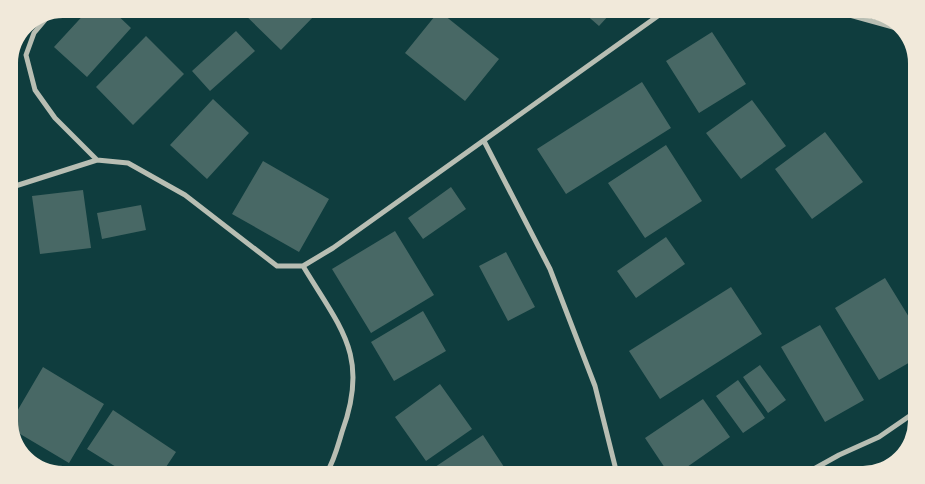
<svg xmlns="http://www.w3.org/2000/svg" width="925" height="484" viewBox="0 0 925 484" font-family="'Exo 2',sans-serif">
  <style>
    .building { fill: #486865 }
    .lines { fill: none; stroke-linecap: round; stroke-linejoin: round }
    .minor { stroke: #b8beb3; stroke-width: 5 }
  </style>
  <rect width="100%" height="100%" fill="#0f3d3e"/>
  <path class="building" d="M 89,9 L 111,9 L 131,28 L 87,77 L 54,47 Z
    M 240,10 L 312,10 L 316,14 L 281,50 Z
    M 439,11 L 499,59 L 465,101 L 405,53 Z
    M 583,12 L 597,12 L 611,13 L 599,26 Z
    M 236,31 L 255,51 L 210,91 L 192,71 Z
    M 712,32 L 746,84 L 699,113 L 666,61 Z
    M 146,36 L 184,74 L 133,125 L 96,87 Z
    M 17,41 L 15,89 L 9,88 L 9,59 Z
    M 642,82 L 671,128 L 566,194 L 537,149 Z
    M 9,93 L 18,94 L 16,131 L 9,131 Z
    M 213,99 L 249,133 L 207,179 L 170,145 Z
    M 752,100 L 786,146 L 741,179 L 706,133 Z
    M 825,132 L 863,182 L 812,219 L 775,169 Z
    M 666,145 L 702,201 L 645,238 L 608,183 Z
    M 263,161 L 329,199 L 299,252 L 232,214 Z
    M 451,187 L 466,209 L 423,239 L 408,218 Z
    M 83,190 L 91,248 L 40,254 L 32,196 Z
    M 141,205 L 146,230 L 102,239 L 97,213 Z
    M 395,231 L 434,295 L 371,333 L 332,269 Z
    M 666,237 L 685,264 L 636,298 L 617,271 Z
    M 506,252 L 535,307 L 508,321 L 479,266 Z
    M 885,278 L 912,322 L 912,361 L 879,380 L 835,308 Z
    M 731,287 L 762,334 L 660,399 L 629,351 Z
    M 423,311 L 446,351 L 394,381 L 371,342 Z
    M 820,325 L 864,400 L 825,422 L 781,347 Z
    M 760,365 L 786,400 L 768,413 L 743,377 Z
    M 43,367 L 104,404 L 69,463 L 10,428 L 9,425 Z
    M 738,380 L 765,418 L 743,433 L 716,396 Z
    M 440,384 L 472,429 L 426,461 L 395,417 Z
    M 703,399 L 730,437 L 677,474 L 669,474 L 645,438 Z
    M 113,410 L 176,452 L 164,470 L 121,470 L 87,449 Z
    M 483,435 L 508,473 L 434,472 L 432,469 Z"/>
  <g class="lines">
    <path class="minor" d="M 50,14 L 34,33 L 26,55 L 35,90 L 55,118 L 97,160
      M 846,14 L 904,30
      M 484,141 L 550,269 L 595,386 L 617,474
      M 9,188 L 97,160 L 128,163 L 185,195 L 277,266 L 303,266 L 333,248 L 662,13
      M 303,266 C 341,329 370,356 342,432 C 338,445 334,461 327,472
      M 803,475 L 839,455 L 879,437 L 911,415"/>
  </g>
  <path d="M0 0H925V484H0ZM63 18H863A45 45 0 0 1 908 63V421A45 45 0 0 1 863 466H63A45 45 0 0 1 18 421V63A45 45 0 0 1 63 18Z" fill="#f1e9da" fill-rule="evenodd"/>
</svg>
